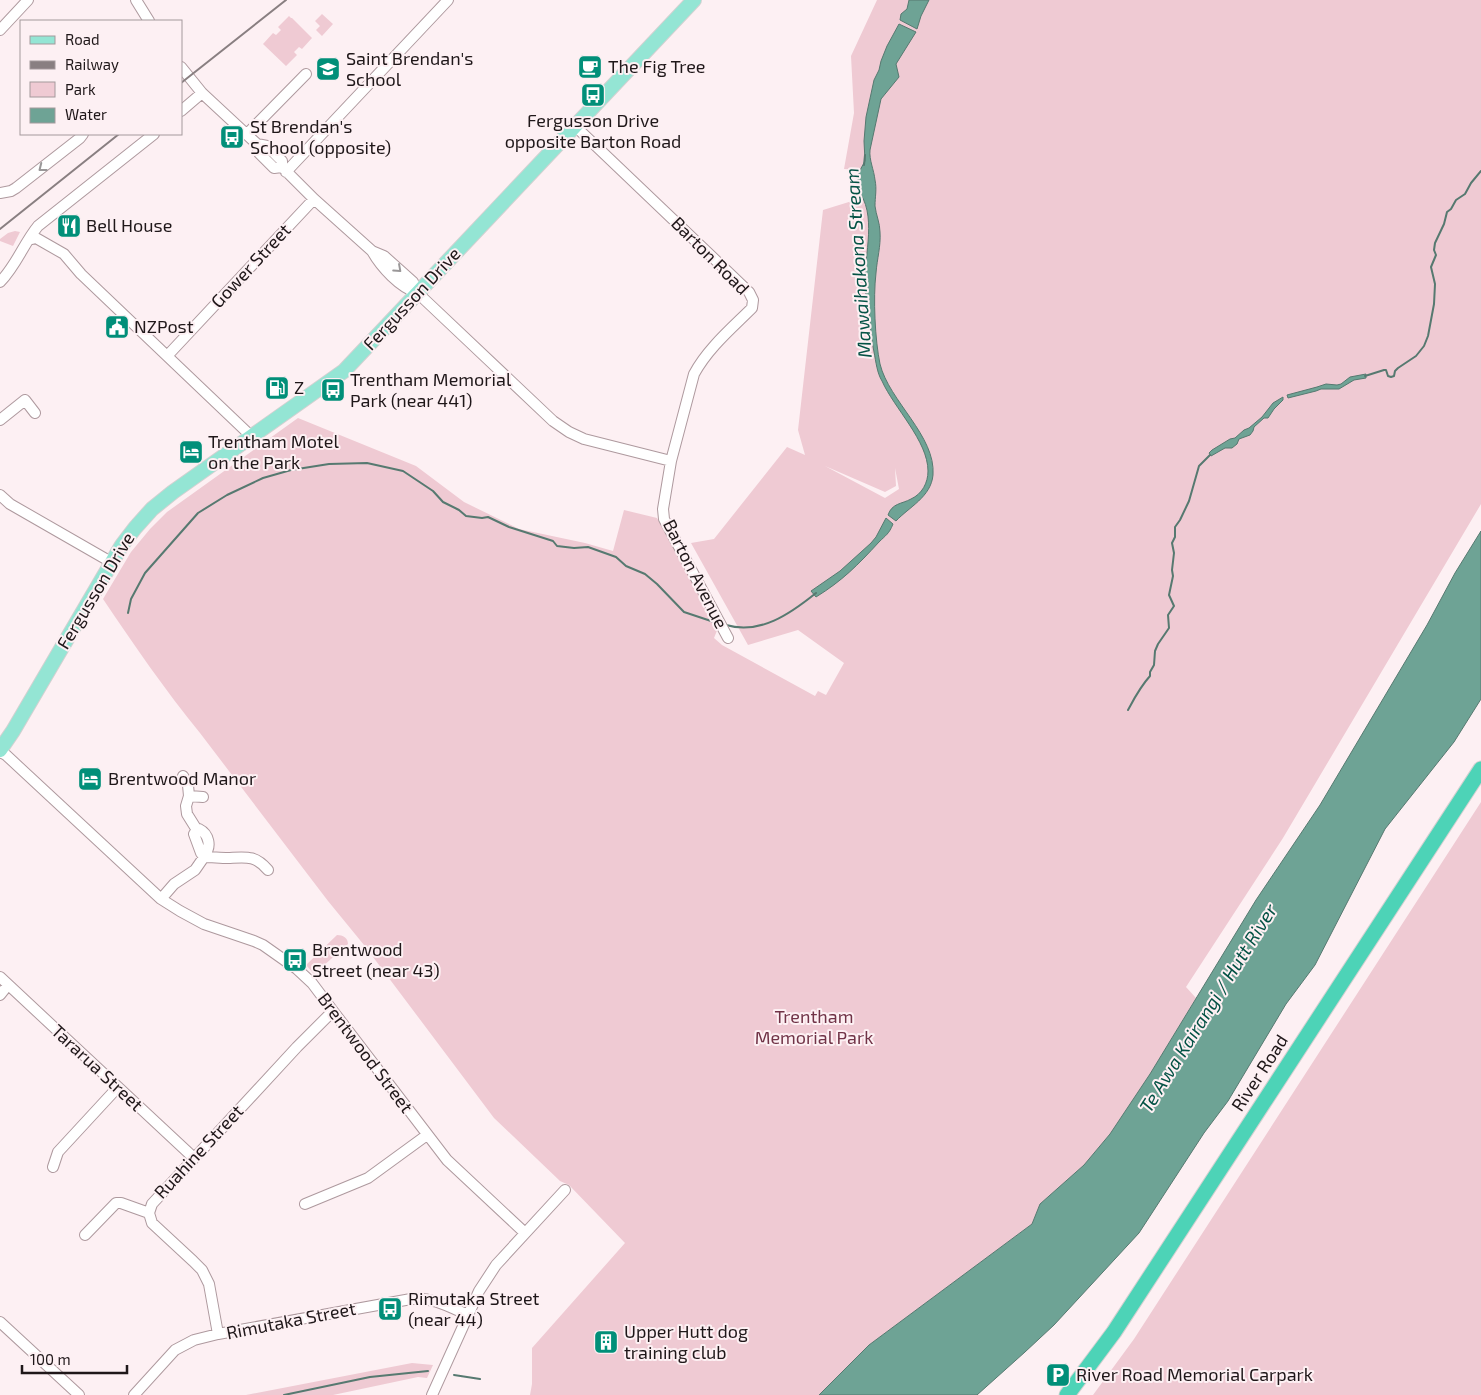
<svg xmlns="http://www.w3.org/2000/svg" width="1481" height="1395" viewBox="0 0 1481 1395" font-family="'Exo 2',sans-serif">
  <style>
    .green { fill: #efcad3; fill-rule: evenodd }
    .water { fill: #6ea395; stroke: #567970 }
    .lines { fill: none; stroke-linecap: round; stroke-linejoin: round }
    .stream { stroke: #567970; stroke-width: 2 }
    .minor-casing { stroke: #ae999e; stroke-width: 12 }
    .major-casing { stroke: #d2d1d1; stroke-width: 16 }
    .highway-casing { stroke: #d2d1d1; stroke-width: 17 }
    .minor { stroke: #fff; stroke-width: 10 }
    .major { stroke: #94e5d4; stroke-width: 14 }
    .highway { stroke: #4dd3b7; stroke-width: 15 }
    .rail { stroke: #897f81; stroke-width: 2 }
    .oneway { stroke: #9a9798 }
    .labels { text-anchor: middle; stroke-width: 4; stroke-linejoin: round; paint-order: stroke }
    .poi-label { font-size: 18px; fill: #1f1719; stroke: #fdf0f3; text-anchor: start }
    .street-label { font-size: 18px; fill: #1f1719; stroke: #fdf0f3 }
    .park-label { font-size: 18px; fill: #713347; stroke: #fdf0f3 }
    .water-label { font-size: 19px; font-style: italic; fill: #045245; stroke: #fdf0f3 }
  </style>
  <rect width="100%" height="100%" fill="#fdf0f3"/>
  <path class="green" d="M 877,0 L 1481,0 L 1481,504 L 1283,838 L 1186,987 L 1196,998 L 1150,1074 L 1110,1134 L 1084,1165 L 1040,1204 L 1032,1224 L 869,1345 L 819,1395 L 530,1395 L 532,1384 L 532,1348 L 625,1243 L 569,1185 L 560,1181 L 494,1118 L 364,945 L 328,901 L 200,733 C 165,690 134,645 103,599 L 131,552 L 150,529 L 167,512 L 298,418 L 416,466 L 464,502 L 519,529 L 585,543 L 613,551 L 624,510 L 657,518 L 718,628 L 714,638 L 722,645 L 815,696 L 818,691 L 826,695 L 844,663 L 798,630 L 748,645 L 691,543 L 714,539 L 787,447 L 805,455 L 798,430 L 823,210 L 865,197 L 860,170 L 844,169 L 854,113 L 851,56 ZM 825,466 L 885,492 L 896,486 L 895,468 L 899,489 L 885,498 Z
    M 322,14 L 333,24 L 322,36 L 316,30 L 320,26 L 315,21 Z
    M 289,16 L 291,18 L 292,18 L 312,38 L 302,49 L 299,47 L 294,52 L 297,55 L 286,66 L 263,44 L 273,33 L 276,35 L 281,30 L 278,27 Z
    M 15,231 L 20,232 L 13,246 L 0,241 L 0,239 L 8,233 Z
    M 1481,802 L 1481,1395 L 1093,1395 L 1134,1339 Z
    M 337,935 C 343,935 348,938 348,944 L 314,974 L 306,965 Z
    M 412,1363 L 433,1365 L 427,1378 L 418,1377 L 333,1395 L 246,1395 Z"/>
  <path class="water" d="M 909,0 L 929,0 L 921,16 L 917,29 L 900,20 L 901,14 L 907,9 Z
    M 899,24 L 916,32 L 896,64 L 899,77 L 881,99 L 870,150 C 869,160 874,170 875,180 C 877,189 875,197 875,206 C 876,215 880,223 880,232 C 881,246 877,259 876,273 C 873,298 875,340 880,364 C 889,401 936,436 933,475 C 931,497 909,507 896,521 L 888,515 C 892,503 902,504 911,499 C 922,494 928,483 928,471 C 928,441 894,408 882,381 C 877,373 876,362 874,352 C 871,338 870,325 869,311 C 868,302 865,294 865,285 C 864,254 878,214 857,189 L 859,172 L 865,161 L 864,141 L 866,117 L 874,80 L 879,70 L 881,61 L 887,46 Z
    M 1366,374 L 1366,378 L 1354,380 L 1339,389 L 1321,389 L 1316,391 L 1288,398 L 1287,395 L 1317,387 L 1326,384 L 1337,385 L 1341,384 L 1350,377 Z
    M 1283,397 L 1283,400 L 1274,409 L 1268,418 L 1264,418 L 1254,427 L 1253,431 L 1250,435 L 1239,439 L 1237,444 L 1232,448 L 1225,448 L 1211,456 L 1209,453 L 1212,450 L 1230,439 L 1235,438 L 1244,430 L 1249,428 L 1262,417 L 1273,403 Z
    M 886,518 L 893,524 C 889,534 886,535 879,542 C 858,565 842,581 816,597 L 811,591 L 840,571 L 871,543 L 876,537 Z
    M 1481,531 L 1481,699 L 1454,742 L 1385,829 L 1315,965 L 1286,1004 L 1228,1101 L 1204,1133 L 1139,1233 L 1054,1325 L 1025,1352 L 977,1395 L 819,1395 L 869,1345 L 1032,1224 L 1040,1204 L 1084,1165 L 1110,1134 L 1150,1074 L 1256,900 L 1320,805 L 1427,625 L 1455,573 Z"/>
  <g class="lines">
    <path class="stream" d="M 864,165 L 865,155
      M 1365,376 L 1384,370 L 1386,370 L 1388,376 L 1391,377 L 1394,376 L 1395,371 L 1398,368 L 1416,356 L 1424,346 L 1428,336 L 1434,304 L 1435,284 L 1431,267 L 1436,255 L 1434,250 L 1435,243 L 1444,224 L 1447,212 L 1451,209 L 1456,200 L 1465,194 L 1471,183 L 1481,171
      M 128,613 L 131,599 L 145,573 L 198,513 L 227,495 L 263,478 L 291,470 L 329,464 L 367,463 L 403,471 L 433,491 L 443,502 L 459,510 L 466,516 L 482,518 L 488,517 L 509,527 L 553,541 L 557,546 L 574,548 L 588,547 L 616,557 L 626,566 L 645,574 L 657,584 L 684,612 L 714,622
      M 726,625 C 760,635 790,614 816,593
      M 1128,710 C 1135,697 1140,687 1150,676 L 1150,672 L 1154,665 L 1155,651 L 1158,644 L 1169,628 L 1168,615 L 1174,606 L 1169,595 L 1173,576 L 1172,570 L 1174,553 L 1172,543 L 1175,537 L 1175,527 L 1180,520 L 1189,501 L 1199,466 L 1210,455
      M 454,1375 L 480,1379
      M 284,1395 L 370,1377 L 428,1371"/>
    <defs>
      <path id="minor" d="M 136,0 L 149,21
        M 0,30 L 28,0
        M 181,67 L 202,93 L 257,144 L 259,153 L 274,168 L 282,167 L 314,199 L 372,251 C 381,267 400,288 418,293
        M 181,111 L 202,93
        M 575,126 L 749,292 L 753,300 L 752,308 C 732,328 708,348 694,374 L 671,461
        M 247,134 L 306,74
        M 257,144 L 267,146 L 282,161 L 282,167
        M 286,172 L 448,0
        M 0,193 L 11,191 L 16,188 L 80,138 L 83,134
        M 32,239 L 36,238 L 64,254 L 81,274 L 251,436
        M 372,251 L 384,256 L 413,282 L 418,293 L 424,299 L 553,421 L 569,432 L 584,439 L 671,461 L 663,509 L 664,519 L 728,638
        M 0,282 C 16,266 24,243 38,226 L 154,134
        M 168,355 L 314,199
        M 0,420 L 25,400 L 35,413
        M 0,495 L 10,504 L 111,562
        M 0,752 L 6,755 L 161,899 L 180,911 L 204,924 L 254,941 L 263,945 L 297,969 L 312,983 L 333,1011 L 447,1160 L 525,1233
        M 183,776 L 188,785 L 189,796 L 186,806 L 187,814 L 197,830
        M 189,796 L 203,797
        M 204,857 C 212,857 220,858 228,858 C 247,857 255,855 268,870
        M 161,899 L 174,884 L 195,870 L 204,857 L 201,853 L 194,834 L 196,831 L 199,829 C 209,834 212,847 204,855
        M 0,977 L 194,1158
        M 0,995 L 8,985
        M 53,1167 L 58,1152 L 118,1087
        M 305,1204 L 368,1178 L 427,1135
        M 85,1235 L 116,1203 L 121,1203 L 149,1213
        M 0,1322 L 79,1395
        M 218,1334 L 209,1284 L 202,1270 L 193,1261 L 152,1223 L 149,1213 L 152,1204 L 297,1047 L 333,1011
        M 134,1395 L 175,1350 L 194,1340 L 218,1334 L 411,1299 C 433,1297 448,1306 468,1315
        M 432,1395 L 479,1291 L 496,1265 L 565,1190"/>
      <path id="major" d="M 0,750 L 13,731 L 122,545 L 135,528 L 152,509 L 173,492 L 344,371 L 694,0"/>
      <path id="highway" d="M 1067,1395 L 1114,1332 L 1481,769"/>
    </defs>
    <use href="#minor" class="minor-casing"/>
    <use href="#major" class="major-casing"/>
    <use href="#highway" class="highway-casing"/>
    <use href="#minor" class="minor"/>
    <use href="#major" class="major"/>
    <use href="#highway" class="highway"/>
    <path class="rail" d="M 181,83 L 286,0
      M 0,229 L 119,134"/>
  </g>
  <defs><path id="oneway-chevron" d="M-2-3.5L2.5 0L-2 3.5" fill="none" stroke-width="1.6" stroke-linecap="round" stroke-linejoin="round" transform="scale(1.25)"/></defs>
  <g class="oneway">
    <use href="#oneway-chevron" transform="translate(42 168) rotate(142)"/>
    <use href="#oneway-chevron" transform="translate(398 269) rotate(42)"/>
  </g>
  <defs>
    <symbol id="cafe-square" viewBox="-11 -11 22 22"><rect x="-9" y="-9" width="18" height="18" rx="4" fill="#018f79" stroke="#fdf0f3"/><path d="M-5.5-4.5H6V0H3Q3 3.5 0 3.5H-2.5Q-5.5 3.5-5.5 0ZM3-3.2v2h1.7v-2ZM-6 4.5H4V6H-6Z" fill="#fff"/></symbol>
    <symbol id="school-square" viewBox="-11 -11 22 22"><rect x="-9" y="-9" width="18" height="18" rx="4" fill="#018f79" stroke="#fdf0f3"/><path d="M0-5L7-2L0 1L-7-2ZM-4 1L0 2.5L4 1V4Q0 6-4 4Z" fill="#fff"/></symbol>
    <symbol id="bus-square" viewBox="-11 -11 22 22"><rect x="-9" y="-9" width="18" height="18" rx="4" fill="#018f79" stroke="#fdf0f3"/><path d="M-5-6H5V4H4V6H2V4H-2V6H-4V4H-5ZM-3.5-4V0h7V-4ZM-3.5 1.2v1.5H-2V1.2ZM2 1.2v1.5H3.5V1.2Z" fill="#fff"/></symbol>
    <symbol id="restaurant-square" viewBox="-11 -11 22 22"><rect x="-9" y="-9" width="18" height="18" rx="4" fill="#018f79" stroke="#fdf0f3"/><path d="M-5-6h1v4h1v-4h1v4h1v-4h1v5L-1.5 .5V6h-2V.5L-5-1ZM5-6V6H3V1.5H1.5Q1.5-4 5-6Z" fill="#fff"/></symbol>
    <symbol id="civic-square" viewBox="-11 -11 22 22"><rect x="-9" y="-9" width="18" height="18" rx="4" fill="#018f79" stroke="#fdf0f3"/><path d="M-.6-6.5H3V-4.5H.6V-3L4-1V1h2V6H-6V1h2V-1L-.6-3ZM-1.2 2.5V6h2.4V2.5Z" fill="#fff"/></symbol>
    <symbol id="fuel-square" viewBox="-11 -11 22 22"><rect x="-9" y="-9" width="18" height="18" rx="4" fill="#018f79" stroke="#fdf0f3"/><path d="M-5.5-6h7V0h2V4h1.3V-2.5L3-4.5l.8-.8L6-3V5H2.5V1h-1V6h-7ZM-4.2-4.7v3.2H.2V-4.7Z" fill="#fff"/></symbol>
    <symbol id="hotel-square" viewBox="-11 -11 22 22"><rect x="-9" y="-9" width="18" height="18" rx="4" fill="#018f79" stroke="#fdf0f3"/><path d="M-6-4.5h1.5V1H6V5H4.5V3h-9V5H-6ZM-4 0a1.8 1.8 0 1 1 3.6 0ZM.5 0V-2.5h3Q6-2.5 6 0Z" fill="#fff"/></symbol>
    <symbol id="building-square" viewBox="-11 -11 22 22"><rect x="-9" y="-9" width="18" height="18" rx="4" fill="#018f79" stroke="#fdf0f3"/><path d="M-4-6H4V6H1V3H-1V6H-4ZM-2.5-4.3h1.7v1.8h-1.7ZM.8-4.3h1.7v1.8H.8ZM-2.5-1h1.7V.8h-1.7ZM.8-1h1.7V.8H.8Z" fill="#fff"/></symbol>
    <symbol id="parking-square" viewBox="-11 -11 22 22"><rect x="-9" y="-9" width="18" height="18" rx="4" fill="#018f79" stroke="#fdf0f3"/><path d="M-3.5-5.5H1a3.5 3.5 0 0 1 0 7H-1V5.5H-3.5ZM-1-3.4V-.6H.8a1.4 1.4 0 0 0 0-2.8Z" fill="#fff"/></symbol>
  </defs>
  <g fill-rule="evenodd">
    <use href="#cafe-square" x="576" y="53" width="28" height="28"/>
    <use href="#school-square" x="314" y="55" width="28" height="28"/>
    <use href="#bus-square" x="579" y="81" width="28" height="28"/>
    <use href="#bus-square" x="218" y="123" width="28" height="28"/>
    <use href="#restaurant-square" x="55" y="212" width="28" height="28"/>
    <use href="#civic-square" x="103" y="313" width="28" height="28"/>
    <use href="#fuel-square" x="263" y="374" width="28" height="28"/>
    <use href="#bus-square" x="319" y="376" width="28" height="28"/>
    <use href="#hotel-square" x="177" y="438" width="28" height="28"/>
    <use href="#hotel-square" x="76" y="765" width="28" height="28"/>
    <use href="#bus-square" x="281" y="946" width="28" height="28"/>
    <use href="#bus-square" x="376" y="1295" width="28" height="28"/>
    <use href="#building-square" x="592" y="1328" width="28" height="28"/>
    <use href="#parking-square" x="1044" y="1361" width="28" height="28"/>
  </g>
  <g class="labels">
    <g class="poi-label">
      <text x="346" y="65">Saint Brendan's<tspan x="346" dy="21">School</tspan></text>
      <text x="608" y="73">The Fig Tree</text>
      <text x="593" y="127" text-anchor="middle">Fergusson Drive<tspan x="593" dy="21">opposite Barton Road</tspan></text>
      <text x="250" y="133">St Brendan's<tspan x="250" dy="21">School (opposite)</tspan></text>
      <text x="86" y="232">Bell House</text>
      <text x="134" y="333">NZPost</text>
      <text x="350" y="386">Trentham Memorial<tspan x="350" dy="21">Park (near 441)</tspan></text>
      <text x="294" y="394">Z</text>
      <text x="208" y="448">Trentham Motel<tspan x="208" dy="21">on the Park</tspan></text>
      <text x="108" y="785">Brentwood Manor</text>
      <text x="312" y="956">Brentwood<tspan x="312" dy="21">Street (near 43)</tspan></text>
      <text x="408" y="1305">Rimutaka Street<tspan x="408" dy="21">(near 44)</tspan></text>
      <text x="624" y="1338">Upper Hutt dog<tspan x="624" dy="21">training club</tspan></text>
      <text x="1076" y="1381">River Road Memorial Carpark</text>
    </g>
    <g class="street-label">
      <text transform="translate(710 256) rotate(45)" y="6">Barton Road</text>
      <text transform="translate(251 266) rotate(-47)" y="6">Gower Street</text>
      <text transform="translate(412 299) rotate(-47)" y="6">Fergusson Drive</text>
      <text transform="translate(695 574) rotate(63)" y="6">Barton Avenue</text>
      <text transform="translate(96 591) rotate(-59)" y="6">Fergusson Drive</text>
      <text transform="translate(365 1053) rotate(53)" y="6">Brentwood Street</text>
      <text transform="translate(97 1068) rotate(43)" y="6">Tararua Street</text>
      <text transform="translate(1260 1073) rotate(-57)" y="6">River Road</text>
      <text transform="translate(199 1152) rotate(-47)" y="6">Ruahine Street</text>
      <text transform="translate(291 1321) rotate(-11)" y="6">Rimutaka Street</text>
    </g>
    <g class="park-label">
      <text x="814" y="1023">Trentham<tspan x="814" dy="21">Memorial Park</tspan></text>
    </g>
    <g class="water-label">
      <text transform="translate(858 263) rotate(-94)" y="7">Mawaihakona Stream</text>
      <text transform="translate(1208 1008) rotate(-58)" y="7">Te Awa Kairangi / Hutt River</text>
    </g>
  </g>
  <rect x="20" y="20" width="162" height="115" fill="#fdf0f3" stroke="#a4999c"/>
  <rect x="30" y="36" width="25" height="8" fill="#94e5d4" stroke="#a4999c"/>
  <text x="65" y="45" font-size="15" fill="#1f1719">Road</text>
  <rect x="30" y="61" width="25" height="8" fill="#897f81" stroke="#a4999c"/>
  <text x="65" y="70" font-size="15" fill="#1f1719">Railway</text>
  <rect x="30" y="82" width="25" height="15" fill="#efcad3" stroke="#a4999c"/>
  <text x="65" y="95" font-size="15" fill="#1f1719">Park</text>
  <rect x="30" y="108" width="25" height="15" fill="#6ea395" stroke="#a4999c"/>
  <text x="65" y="120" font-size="15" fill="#1f1719">Water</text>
  <path d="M22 1365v8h105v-8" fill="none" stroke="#1f1719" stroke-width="2.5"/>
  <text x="30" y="1365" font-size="15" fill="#1f1719" stroke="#fdf0f3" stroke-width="4" paint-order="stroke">100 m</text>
</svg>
